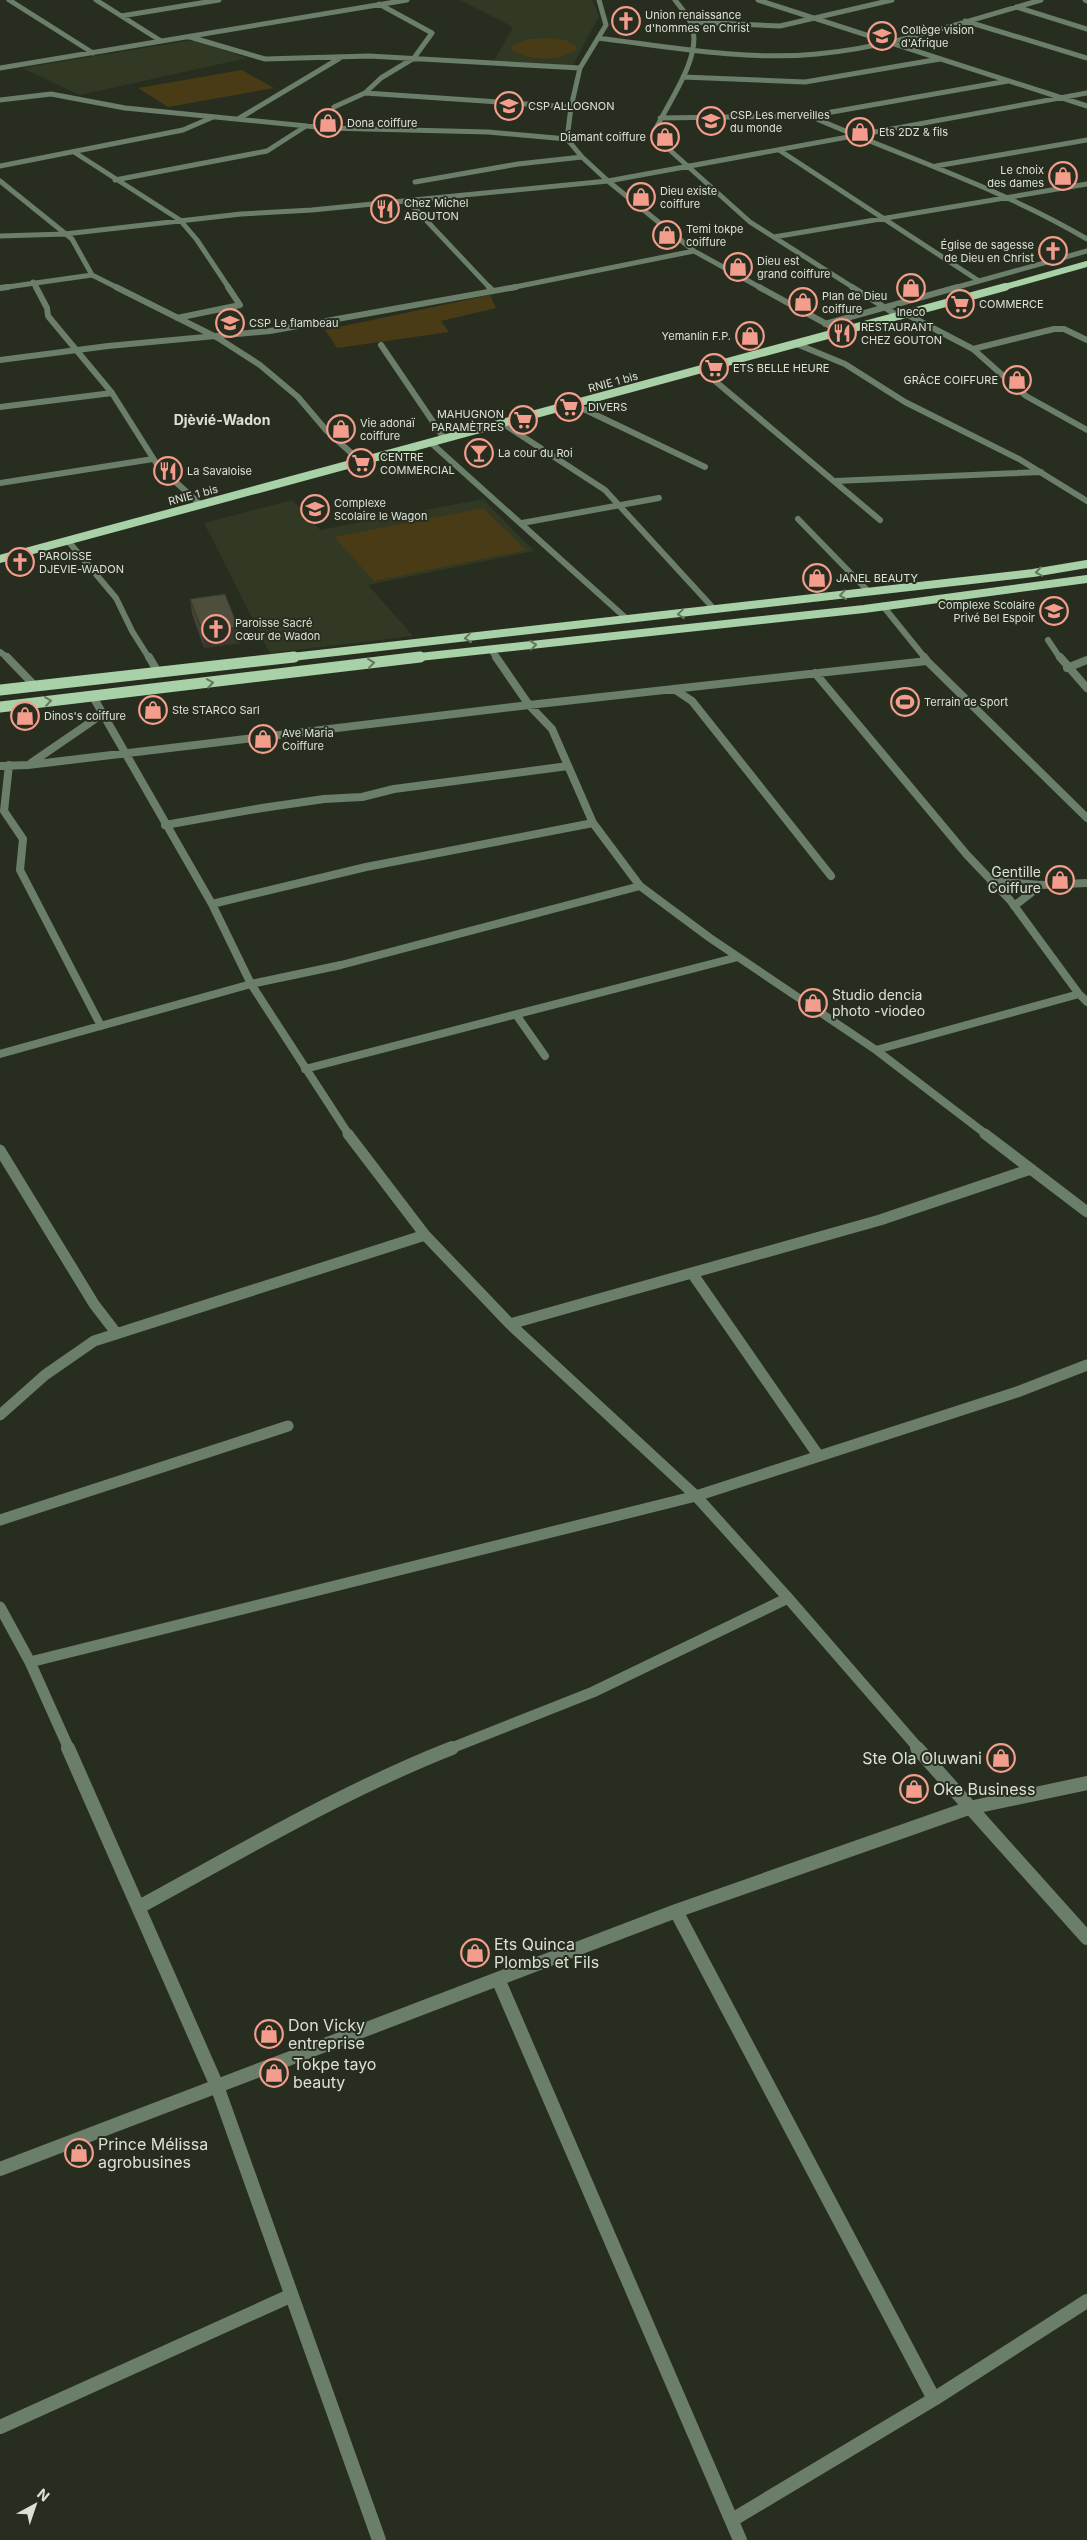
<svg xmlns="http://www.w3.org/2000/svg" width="1087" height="2540" viewBox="0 0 1087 2540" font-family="Inter,sans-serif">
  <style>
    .built { fill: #313924 }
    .green { fill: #493b15 }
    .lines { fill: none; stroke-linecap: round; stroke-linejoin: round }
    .street-far4 { stroke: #6a7e6a; stroke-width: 5 }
    .street-far3 { stroke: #6a7e6a; stroke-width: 6 }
    .street-far2 { stroke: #6a7e6a; stroke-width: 8 }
    .street-far1 { stroke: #6a7e6a; stroke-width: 11 }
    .street { stroke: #6a7e6a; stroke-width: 14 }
    .primary-far2 { stroke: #a8d1a7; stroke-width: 6 }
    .primary-far1 { stroke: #a8d1a7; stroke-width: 8 }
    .primary { stroke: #a8d1a7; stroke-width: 11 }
    .wall { fill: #434334 }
    .shaded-wall { fill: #37372b }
    .building { fill: #4e4e3d; stroke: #37372b }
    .oneway { stroke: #62775c }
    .labels { text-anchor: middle; stroke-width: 4; stroke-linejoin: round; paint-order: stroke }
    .far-poi-label { font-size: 11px; fill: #dce0d7; stroke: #282e1f; text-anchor: start }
    .far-street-label { font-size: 11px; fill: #dce0d7; stroke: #282e1f }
    .far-quarter-label { font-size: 14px; font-weight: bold; fill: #dce0d7; stroke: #282e1f }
    .poi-label { font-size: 14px; fill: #dce0d7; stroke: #282e1f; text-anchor: end }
    .near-poi-label { font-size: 16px; fill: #dce0d7; stroke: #282e1f; text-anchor: start }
  </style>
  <rect width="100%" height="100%" fill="#282e1f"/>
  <path class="built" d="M 460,0 L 592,0 L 599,16 L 573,65 L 494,61 L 513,27 Z
    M 187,41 L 198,41 L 247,58 L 80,95 L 22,68 Z
    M 483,499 L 534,551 L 368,585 L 413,636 L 270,653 L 204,523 L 292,500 L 320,530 Z"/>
  <path class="green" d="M 548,38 L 566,40 L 576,46 L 576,50 C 561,61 526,62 512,49 L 512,45 L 528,39 Z
    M 242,70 L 274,88 L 168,107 L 138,88 Z
    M 490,295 L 496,308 L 441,321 L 449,332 L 337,348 L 325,330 Z
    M 483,508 L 526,550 L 374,581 L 334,537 Z"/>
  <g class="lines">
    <path class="street-far4" d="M 9,0 L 93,53
      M 96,0 L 161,41
      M 599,0 L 606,25 L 580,68 L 571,107 L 567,139 L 582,157 L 608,181 L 694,251 L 761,288
      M 675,0 C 681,8 689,16 692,26 C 703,58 665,106 653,135 L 750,222 L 854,288
      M 758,0 L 1087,106
      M 1085,0 L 1087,1
      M 1016,7 L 1087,29
      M 121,16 L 219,0
      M 965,21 L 1087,58
      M 690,22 L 780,26 L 892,0
      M 190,37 L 265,59 L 369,56 L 580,68
      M 598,38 C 670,47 744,61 817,54 C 893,47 967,21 1041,0
      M 0,68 L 407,0
      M 683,77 L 805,82 L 940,59
      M 365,93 L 571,107
      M 0,100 L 51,94 L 125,108 L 327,128 L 488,132 L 567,139
      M 334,107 L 365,93 L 381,78 L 414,58 L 432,33 L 379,4
      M 810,116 C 903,157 999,187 1087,239
      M 660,118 L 809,116 L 1008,81
      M 238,119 L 340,58
      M 779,150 L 979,281
      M 74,152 L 180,220 L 197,240 L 229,288
      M 0,166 L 183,130 L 213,117
      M 936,166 L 1087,140
      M 115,180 L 267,151 L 306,126
      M 0,181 L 72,239 L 92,275
      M 415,182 L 518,164 L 582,157
      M 408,201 L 490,288
      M 0,236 L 65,234 L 241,214 L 312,210 L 608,181 L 1087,93
      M 774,237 L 1087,184
      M 33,282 L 36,288
      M 0,288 L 92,275 L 118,288
      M 510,288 L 694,251
      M 954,288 L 1087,251"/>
    <path class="street-far3" d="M 36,287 L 47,308 L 48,316 L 112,393 L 158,466 L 201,505
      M 116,287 L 218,338 L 260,365 L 298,397 L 326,430 L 360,461
      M 489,287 L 493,291
      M 759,287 L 841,332
      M 852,287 L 900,317
      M 0,288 L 8,287
      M 908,315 L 973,349 L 1026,396 L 1087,430
      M 177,318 L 240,305 L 228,287
      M 825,324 L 958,287
      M 381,345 L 444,438
      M 799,345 L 845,364 L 905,402 L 1019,459 L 1087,501
      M 973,349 L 1054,329 L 1064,329 L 1087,340
      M 0,360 L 108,346 L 270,331 L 516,287
      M 702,370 L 880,520
      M 573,404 L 705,467
      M 0,407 L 112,393
      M 502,423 L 605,490 L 715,610
      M 430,442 L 628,620
      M 835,481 L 1041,472
      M 0,483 L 153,459
      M 798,519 L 869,592
      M 522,523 L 659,498
      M 68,541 L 116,598 L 132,631 L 149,658
      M 883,606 L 925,658
      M 1048,640 L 1060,658
      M 490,649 L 497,658
      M 0,652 L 8,658"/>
    <path class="street-far2" d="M 7,657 L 35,686
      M 149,657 L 158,672
      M 496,657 L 529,705 L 552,729 L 593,823 L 640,886 L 710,938 L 876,1050 L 987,1135
      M 1060,657 L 1087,688
      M 927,661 L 1087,818
      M 1067,668 L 1087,660
      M 815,673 L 967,855 L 1010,900 L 1079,994 L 876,1050
      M 674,689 L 692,701 L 831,876
      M 92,695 L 212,904 L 251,984 L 349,1135
      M 31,763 L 104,713
      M 9,765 L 4,811 L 23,839 L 20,870 L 101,1026
      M 0,766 L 28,765 L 529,705 L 927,661 L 924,657
      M 165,825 L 262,808 L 324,799 L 362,797 L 394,789 L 568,766
      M 991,881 L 1041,885 L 1087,883
      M 212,904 L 366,867 L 593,823
      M 1014,906 L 1041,885
      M 1079,994 L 1087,1002
      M 517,1016 L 545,1056
      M 0,1054 L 251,984 L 341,965 L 640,886
      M 305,1069 L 738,957"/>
    <path class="street-far1" d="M 348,1134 L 425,1235 L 510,1324 L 696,1496 L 788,1598 L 919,1749
      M 985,1134 L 1087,1212
      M 0,1150 L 94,1304 L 117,1334
      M 692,1273 L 818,1455
      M 510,1324 L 880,1220 L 1031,1169
      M 0,1415 L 45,1375 L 94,1341 L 425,1235
      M 0,1520 L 288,1426
      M 0,1607 L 30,1662 L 69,1749
      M 30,1662 L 696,1496 L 1017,1392 L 1087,1365
      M 449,1749 L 593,1692 L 788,1598"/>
    <path class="street" d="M 68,1748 L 217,2086 L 379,2540
      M 917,1748 L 1087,1938
      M 139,1907 C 242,1851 343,1791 452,1748
      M 676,1911 L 934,2399
      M 498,1979 L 740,2540
      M 0,2169 L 676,1911 L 969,1808 L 1087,1783
      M 0,2427 L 290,2296
      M 732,2520 L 934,2399 L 1087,2301"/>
    <path class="primary-far2" d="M 1001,288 L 1087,264"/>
    <path class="primary-far1" d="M 0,559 L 1005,287
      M 283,658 L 1033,573 L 1087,564
      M 410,658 L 864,609 L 1087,579"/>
    <path class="primary" d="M 0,690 L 294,657
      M 0,707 L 420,657"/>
  </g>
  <path class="wall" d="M 190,599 L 240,643 L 204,648 L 192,614 Z"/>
  <path class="shaded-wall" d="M 238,627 L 240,643 L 204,648 L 203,632 Z"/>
  <path class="building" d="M 225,594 L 238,627 L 203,632 L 190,599 Z"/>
  <defs><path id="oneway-chevron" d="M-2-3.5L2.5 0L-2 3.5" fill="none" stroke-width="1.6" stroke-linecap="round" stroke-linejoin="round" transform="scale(1.25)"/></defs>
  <g class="oneway">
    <use href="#oneway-chevron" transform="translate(1039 572) rotate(170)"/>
    <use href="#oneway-chevron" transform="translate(843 595) rotate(173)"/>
    <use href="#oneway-chevron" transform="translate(681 614) rotate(174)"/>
    <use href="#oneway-chevron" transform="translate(468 638) rotate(174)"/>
    <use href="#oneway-chevron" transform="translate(533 645) rotate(-6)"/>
    <use href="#oneway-chevron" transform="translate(371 663) rotate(-7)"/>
    <use href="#oneway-chevron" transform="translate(210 683) rotate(-8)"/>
    <use href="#oneway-chevron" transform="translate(48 701) rotate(-8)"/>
  </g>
  <defs>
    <symbol id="church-ring" viewBox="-11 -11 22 22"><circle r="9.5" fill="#282e1f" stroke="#f49d8c" stroke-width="1.5"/><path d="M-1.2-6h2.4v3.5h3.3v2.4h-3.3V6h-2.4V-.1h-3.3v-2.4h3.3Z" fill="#f49d8c"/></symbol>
    <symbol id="school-ring" viewBox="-11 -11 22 22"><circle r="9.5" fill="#282e1f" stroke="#f49d8c" stroke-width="1.5"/><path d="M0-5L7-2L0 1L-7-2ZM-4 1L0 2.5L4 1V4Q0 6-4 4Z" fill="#f49d8c"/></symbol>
    <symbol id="shop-ring" viewBox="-11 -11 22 22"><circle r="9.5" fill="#282e1f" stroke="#f49d8c" stroke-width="1.5"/><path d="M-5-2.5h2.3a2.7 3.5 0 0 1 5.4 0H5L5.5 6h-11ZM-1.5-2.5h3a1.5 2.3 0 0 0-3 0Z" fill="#f49d8c"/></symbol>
    <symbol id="restaurant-ring" viewBox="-11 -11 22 22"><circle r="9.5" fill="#282e1f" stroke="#f49d8c" stroke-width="1.5"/><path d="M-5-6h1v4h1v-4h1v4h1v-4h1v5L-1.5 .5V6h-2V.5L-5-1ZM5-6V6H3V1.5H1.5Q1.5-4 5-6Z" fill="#f49d8c"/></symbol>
    <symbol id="supermarket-ring" viewBox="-11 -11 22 22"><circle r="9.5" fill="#282e1f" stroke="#f49d8c" stroke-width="1.5"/><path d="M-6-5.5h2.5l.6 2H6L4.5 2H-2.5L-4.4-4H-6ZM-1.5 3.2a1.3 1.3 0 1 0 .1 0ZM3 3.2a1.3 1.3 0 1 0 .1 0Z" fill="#f49d8c"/></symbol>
    <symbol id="bar-ring" viewBox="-11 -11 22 22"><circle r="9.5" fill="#282e1f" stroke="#f49d8c" stroke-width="1.5"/><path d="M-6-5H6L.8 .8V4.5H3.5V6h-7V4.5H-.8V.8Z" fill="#f49d8c"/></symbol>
    <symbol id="stadium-ring" viewBox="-11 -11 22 22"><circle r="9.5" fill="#282e1f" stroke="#f49d8c" stroke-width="1.5"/><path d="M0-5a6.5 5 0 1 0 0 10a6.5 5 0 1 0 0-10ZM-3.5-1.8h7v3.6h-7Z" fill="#f49d8c"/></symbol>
  </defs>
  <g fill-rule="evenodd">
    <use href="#church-ring" x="610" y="5" width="32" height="32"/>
    <use href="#school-ring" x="866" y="20" width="32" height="32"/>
    <use href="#school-ring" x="493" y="90" width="32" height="32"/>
    <use href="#school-ring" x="695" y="105" width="32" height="32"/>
    <use href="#shop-ring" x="312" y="107" width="32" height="32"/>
    <use href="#shop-ring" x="844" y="116" width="32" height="32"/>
    <use href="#shop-ring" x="649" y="121" width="32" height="32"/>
    <use href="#shop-ring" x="1047" y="160" width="32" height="32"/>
    <use href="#shop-ring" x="625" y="181" width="32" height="32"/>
    <use href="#restaurant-ring" x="369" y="193" width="32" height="32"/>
    <use href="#shop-ring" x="651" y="219" width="32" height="32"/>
    <use href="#church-ring" x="1037" y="235" width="32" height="32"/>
    <use href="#shop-ring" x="722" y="251" width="32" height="32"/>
    <use href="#shop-ring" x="895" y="272" width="32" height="32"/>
    <use href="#shop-ring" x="787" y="286" width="32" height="32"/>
    <use href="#supermarket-ring" x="944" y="288" width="32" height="32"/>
    <use href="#school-ring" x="214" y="307" width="32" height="32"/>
    <use href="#restaurant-ring" x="826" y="317" width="32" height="32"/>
    <use href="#shop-ring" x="734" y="320" width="32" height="32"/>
    <use href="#supermarket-ring" x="698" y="352" width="32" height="32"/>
    <use href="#shop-ring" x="1001" y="364" width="32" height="32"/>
    <use href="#supermarket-ring" x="553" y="391" width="32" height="32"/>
    <use href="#supermarket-ring" x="507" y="404" width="32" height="32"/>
    <use href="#shop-ring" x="325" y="413" width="32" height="32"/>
    <use href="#bar-ring" x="463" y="437" width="32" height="32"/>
    <use href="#supermarket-ring" x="345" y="447" width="32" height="32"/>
    <use href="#restaurant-ring" x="152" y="455" width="32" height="32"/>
    <use href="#school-ring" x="299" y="493" width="32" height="32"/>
    <use href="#church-ring" x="4" y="546" width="32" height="32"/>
    <use href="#shop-ring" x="801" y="562" width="32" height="32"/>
    <use href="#school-ring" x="1038" y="595" width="32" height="32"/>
    <use href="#church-ring" x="200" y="613" width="32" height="32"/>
    <use href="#stadium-ring" x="889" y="686" width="32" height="32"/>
    <use href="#shop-ring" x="137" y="694" width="32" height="32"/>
    <use href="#shop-ring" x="9" y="700" width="32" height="32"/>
    <use href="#shop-ring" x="247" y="723" width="32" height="32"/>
    <use href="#shop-ring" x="1044" y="864" width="32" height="32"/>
    <use href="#shop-ring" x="797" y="987" width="32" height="32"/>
    <use href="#shop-ring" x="985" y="1742" width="32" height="32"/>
    <use href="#shop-ring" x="898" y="1773" width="32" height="32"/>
    <use href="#shop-ring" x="459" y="1937" width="32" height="32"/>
    <use href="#shop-ring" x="253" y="2018" width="32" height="32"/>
    <use href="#shop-ring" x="258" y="2057" width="32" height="32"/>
    <use href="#shop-ring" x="63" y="2137" width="32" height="32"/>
  </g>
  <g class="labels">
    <g class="far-poi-label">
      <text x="645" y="19">Union renaissance<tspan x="645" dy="13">d'hommes en Christ</tspan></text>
      <text x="901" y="34">Collège vision<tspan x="901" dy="13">d'Afrique</tspan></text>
      <text x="528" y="110">CSP ALLOGNON</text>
      <text x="730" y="119">CSP Les merveilles<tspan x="730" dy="13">du monde</tspan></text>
      <text x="347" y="127">Dona coiffure</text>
      <text x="879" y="136">Ets 2DZ &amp; fils</text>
      <text x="646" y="141" text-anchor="end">Diamant coiffure</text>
      <text x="1044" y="174" text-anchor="end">Le choix<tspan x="1044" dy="13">des dames</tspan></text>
      <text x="660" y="195">Dieu existe<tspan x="660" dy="13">coiffure</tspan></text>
      <text x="404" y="207">Chez Michel<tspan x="404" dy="13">ABOUTON</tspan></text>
      <text x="686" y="233">Temi tokpe<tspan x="686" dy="13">coiffure</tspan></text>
      <text x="1034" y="249" text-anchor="end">Église de sagesse<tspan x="1034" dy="13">de Dieu en Christ</tspan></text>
      <text x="757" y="265">Dieu est<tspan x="757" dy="13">grand coiffure</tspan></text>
      <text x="822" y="300">Plan de Dieu<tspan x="822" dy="13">coiffure</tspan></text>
      <text x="979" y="308">COMMERCE</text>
      <text x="911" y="316" text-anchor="middle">Ineco</text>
      <text x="249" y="327">CSP Le flambeau</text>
      <text x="861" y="331">RESTAURANT<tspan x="861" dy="13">CHEZ GOUTON</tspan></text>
      <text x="731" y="340" text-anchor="end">Yemanlin F.P.</text>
      <text x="733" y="372">ETS BELLE HEURE</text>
      <text x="998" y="384" text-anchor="end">GRÂCE COIFFURE</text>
      <text x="588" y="411">DIVERS</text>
      <text x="504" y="418" text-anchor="end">MAHUGNON<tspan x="504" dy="13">PARAMÈTRES</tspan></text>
      <text x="360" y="427">Vie adonaï<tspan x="360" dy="13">coiffure</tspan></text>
      <text x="498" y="457">La cour du Roi</text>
      <text x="380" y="461">CENTRE<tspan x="380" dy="13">COMMERCIAL</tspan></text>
      <text x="187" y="475">La Savaloise</text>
      <text x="334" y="507">Complexe<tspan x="334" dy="13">Scolaire le Wagon</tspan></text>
      <text x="39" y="560">PAROISSE<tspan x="39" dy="13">DJEVIE-WADON</tspan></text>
      <text x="836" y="582">JANEL BEAUTY</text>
      <text x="1035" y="609" text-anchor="end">Complexe Scolaire<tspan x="1035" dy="13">Privé Bel Espoir</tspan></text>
      <text x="235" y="627">Paroisse Sacré<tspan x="235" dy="13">Cœur de Wadon</tspan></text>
      <text x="924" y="706">Terrain de Sport</text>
      <text x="172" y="714">Ste STARCO Sarl</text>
      <text x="44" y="720">Dinos's coiffure</text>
      <text x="282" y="737">Ave Maria<tspan x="282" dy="13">Coiffure</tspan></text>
    </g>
    <g class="far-street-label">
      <text transform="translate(613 382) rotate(-15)" y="4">RNIE 1 bis</text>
      <text transform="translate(193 495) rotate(-15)" y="4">RNIE 1 bis</text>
    </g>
    <g class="far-quarter-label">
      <text x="222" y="425">Djèvié-Wadon</text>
    </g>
    <g class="poi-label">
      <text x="1041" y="877">Gentille<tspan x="1041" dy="16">Coiffure</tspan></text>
      <text x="832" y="1000" text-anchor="start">Studio dencia<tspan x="832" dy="16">photo -viodeo</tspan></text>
    </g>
    <g class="near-poi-label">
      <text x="982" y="1764" text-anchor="end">Ste Ola Oluwani</text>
      <text x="933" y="1795">Oke Business</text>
      <text x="494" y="1950">Ets Quinca<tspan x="494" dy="18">Plombs et Fils</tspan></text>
      <text x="288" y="2031">Don Vicky<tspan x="288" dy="18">entreprise</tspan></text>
      <text x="293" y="2070">Tokpe tayo<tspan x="293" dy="18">beauty</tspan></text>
      <text x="98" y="2150">Prince Mélissa<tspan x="98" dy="18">agrobusines</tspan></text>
    </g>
  </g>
  <g transform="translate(35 2505) rotate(40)" stroke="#282e1f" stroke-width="4" paint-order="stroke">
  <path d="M0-4L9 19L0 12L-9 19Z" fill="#dce0d7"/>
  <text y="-8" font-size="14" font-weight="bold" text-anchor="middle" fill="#dce0d7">N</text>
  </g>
</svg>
